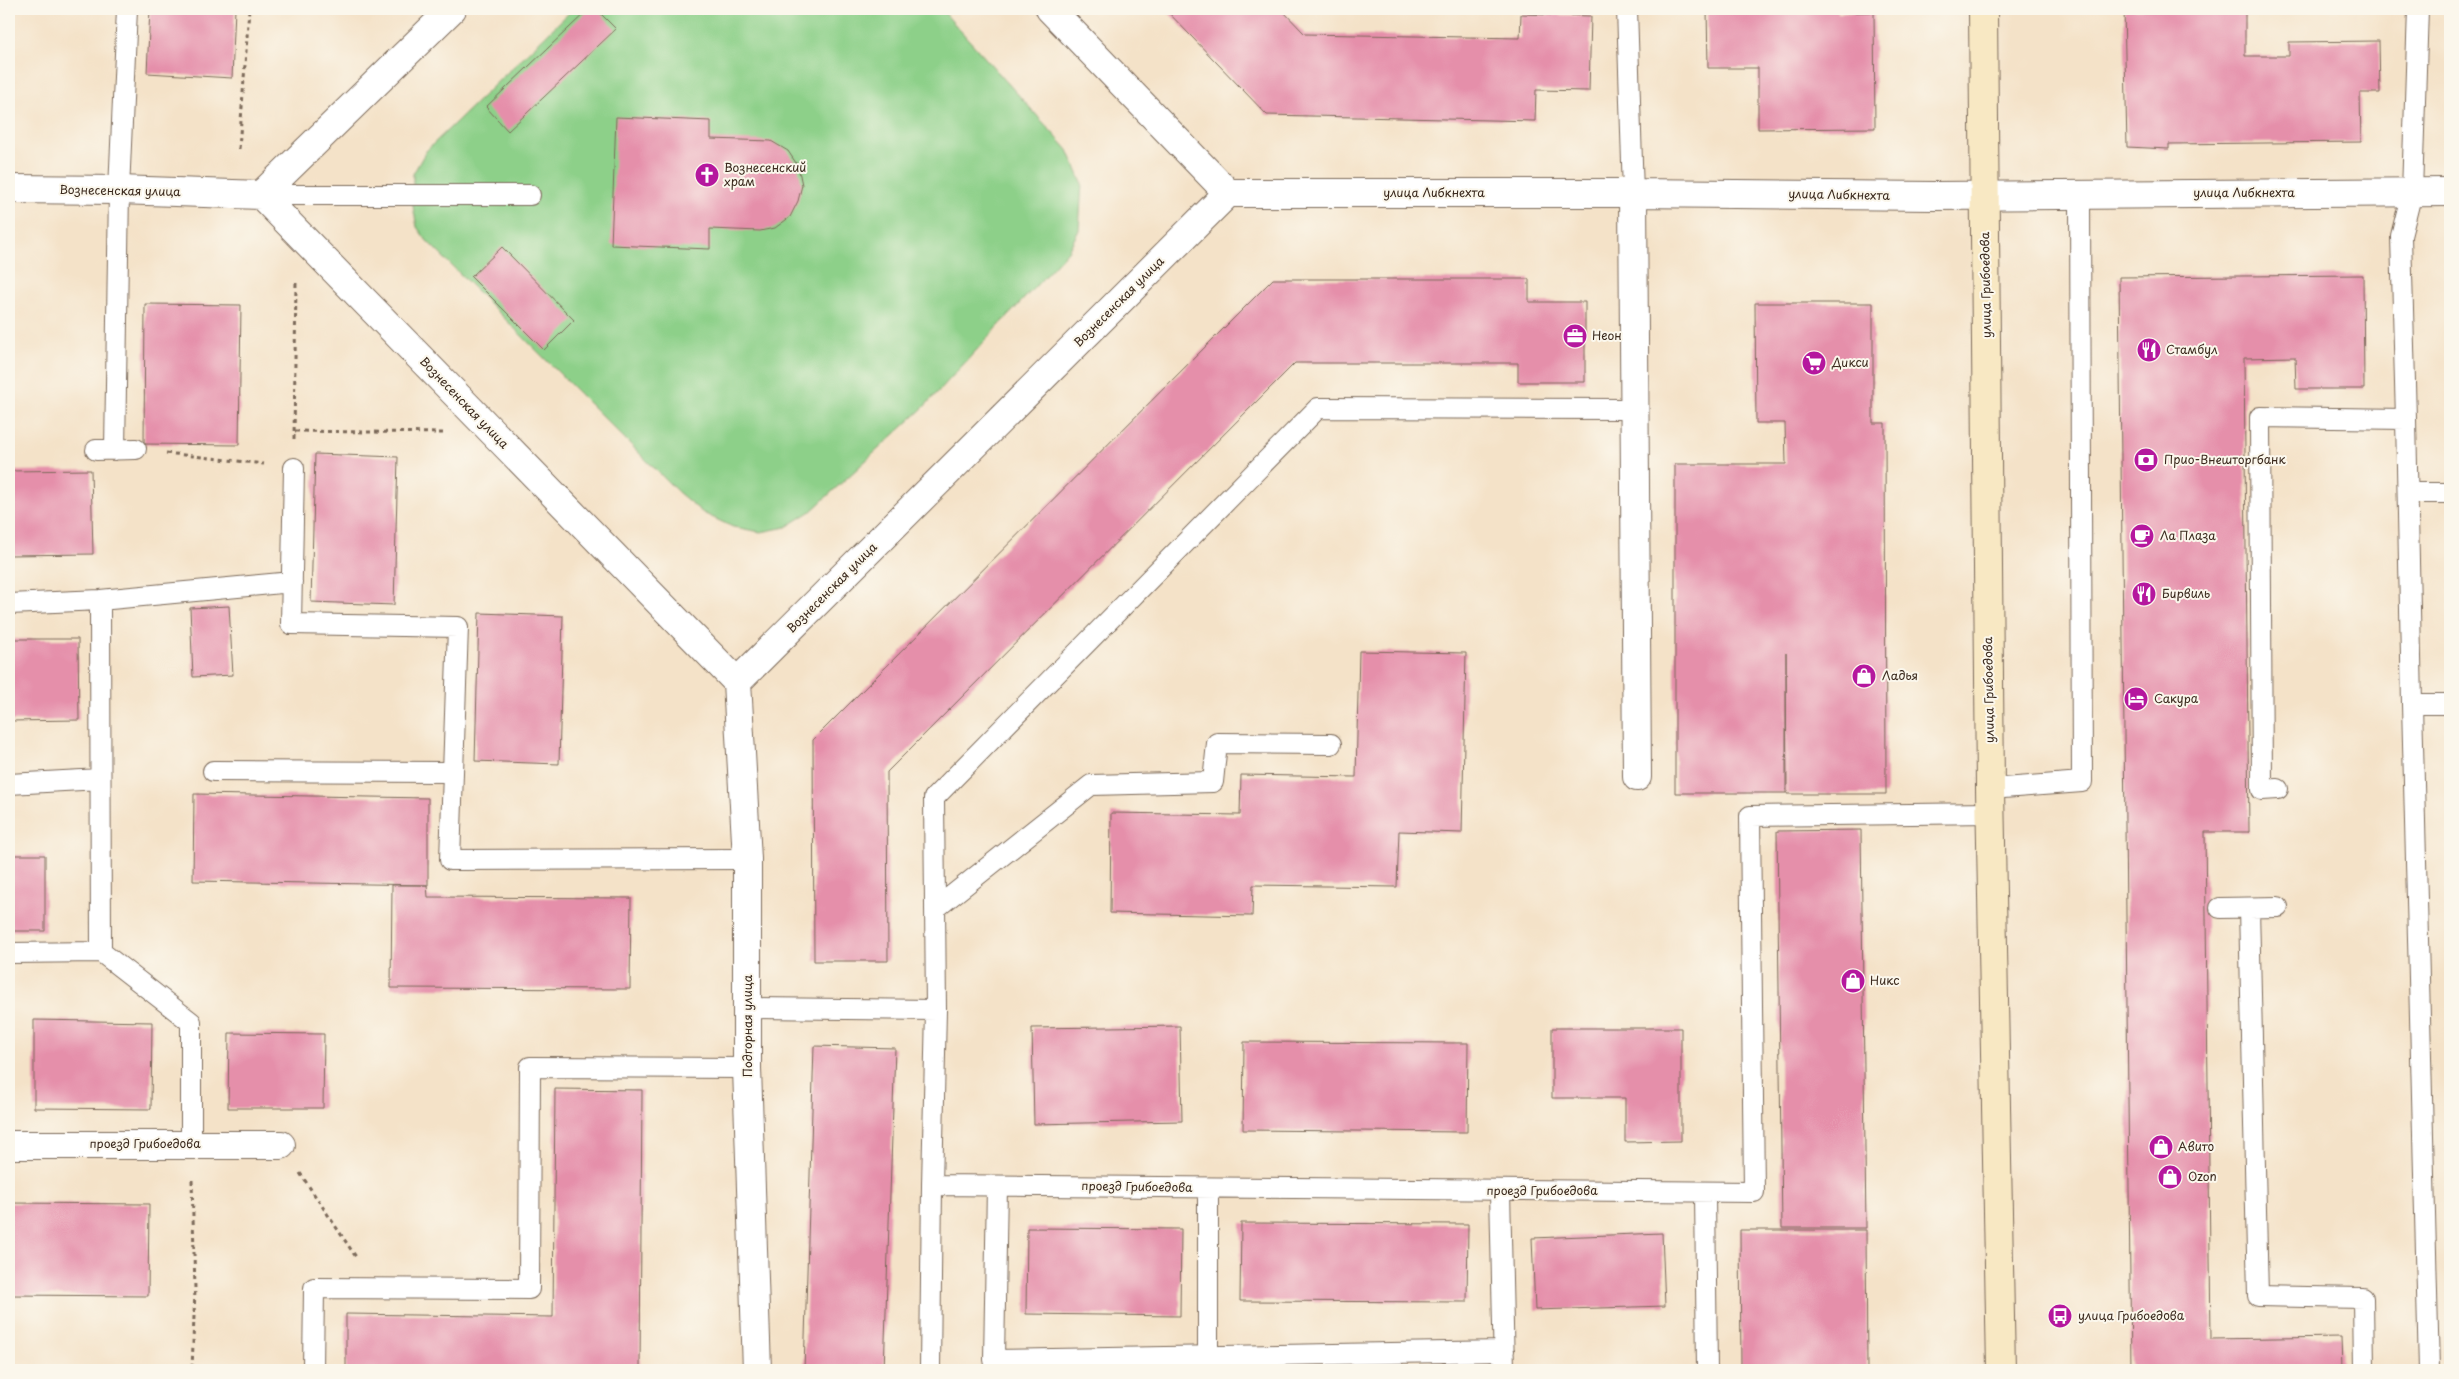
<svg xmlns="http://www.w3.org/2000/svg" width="2459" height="1379" viewBox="0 0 2459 1379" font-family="'Playpen Sans',sans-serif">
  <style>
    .green { fill: #8dd089; stroke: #647d54 }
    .building { fill: #e58faa }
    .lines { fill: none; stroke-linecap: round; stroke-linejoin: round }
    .lane-casing { stroke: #7c6a5a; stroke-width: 22 }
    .street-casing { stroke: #7c6a5a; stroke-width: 30 }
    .secondary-casing { stroke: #7c6a5a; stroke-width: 30 }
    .path { stroke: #7c6a5a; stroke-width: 3; stroke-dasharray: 4 4; stroke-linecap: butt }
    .lane { stroke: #fff; stroke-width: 20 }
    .street { stroke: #fff; stroke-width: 28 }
    .secondary { stroke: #f8e8c3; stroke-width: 28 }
    .labels { text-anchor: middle; stroke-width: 4; stroke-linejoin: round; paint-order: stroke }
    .poi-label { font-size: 12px; fill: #3b2a1e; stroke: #fbf7ec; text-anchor: start }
    .street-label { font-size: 12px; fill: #3b2a1e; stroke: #fbf7ec }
  </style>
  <rect width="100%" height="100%" fill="#fbf7ec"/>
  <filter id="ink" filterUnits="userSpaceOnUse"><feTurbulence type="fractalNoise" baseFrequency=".02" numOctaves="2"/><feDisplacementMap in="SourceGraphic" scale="10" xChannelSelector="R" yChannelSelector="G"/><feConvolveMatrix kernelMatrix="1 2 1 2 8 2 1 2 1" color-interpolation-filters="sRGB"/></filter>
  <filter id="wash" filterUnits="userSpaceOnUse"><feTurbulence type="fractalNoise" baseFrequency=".0096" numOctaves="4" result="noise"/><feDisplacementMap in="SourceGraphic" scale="20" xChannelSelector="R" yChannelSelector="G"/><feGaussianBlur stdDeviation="1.12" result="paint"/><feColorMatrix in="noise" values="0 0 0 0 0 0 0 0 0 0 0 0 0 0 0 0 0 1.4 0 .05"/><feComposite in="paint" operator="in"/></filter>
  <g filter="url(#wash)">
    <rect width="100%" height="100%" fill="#f4e2c8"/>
    <path class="green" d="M 573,9 L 941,9 L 1068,150 L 1082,183 L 1079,230 L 1068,251 L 924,407 L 810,512 L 786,527 L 761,532 L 733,527 L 703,513 L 678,492 L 427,241 L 417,227 L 413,206 L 413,174 L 426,151 Z"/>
    <g id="blocks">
      <path class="building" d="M 150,9 L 235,9 L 232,78 L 147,73 Z
        M 589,9 L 596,9 L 616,29 L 508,131 L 486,107 Z
        M 1165,9 L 1281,9 L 1305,34 L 1520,38 L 1521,14 L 1591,16 L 1589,91 L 1536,90 L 1535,121 L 1267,115 Z
        M 1707,9 L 1838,9 L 1838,13 L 1874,12 L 1875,128 L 1758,129 L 1758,68 L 1708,68 Z
        M 2124,9 L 2245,9 L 2245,56 L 2289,56 L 2289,42 L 2379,41 L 2380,93 L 2360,93 L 2361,142 L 2169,144 L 2169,149 L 2127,147 Z
        M 616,117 L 711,121 L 711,139 L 771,141 L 788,151 L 798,166 L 802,185 L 798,201 L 790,217 L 775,228 L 760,231 L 710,229 L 710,249 L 611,245 Z
        M 502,247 L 574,320 L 544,350 L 471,277 Z
        M 2363,275 L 2364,389 L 2296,389 L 2295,357 L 2244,358 L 2249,832 L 2205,832 L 2211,1339 L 2341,1337 L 2342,1370 L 2131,1370 L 2119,277 Z
        M 1273,279 L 1529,279 L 1529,302 L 1585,302 L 1585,382 L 1518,382 L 1518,363 L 1295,363 L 887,772 L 888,961 L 814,961 L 813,740 Z
        M 1755,303 L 1873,303 L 1873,423 L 1885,423 L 1886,794 L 1787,794 L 1786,653 L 1786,793 L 1675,793 L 1675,464 L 1786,464 L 1785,423 L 1756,423 Z
        M 145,304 L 241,305 L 239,445 L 144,444 Z
        M 315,454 L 398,457 L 394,605 L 311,602 Z
        M 91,470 L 93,554 L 9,555 L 9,471 Z
        M 229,606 L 233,675 L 193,677 L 190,608 Z
        M 479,613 L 563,616 L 559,764 L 475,761 Z
        M 9,639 L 78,639 L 79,720 L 9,721 Z
        M 1359,651 L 1466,653 L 1462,833 L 1399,831 L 1397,887 L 1253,885 L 1252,916 L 1110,913 L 1111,813 L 1240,815 L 1241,775 L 1356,777 Z
        M 194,794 L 428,798 L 428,885 L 193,881 Z
        M 1861,830 L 1866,1228 L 1782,1228 L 1777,831 Z
        M 9,855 L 45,855 L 45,931 L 9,931 Z
        M 392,885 L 427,885 L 428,897 L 631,898 L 630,989 L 391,988 Z
        M 34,1020 L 152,1022 L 151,1109 L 34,1108 Z
        M 1180,1026 L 1182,1121 L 1034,1124 L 1032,1028 Z
        M 1552,1028 L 1681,1028 L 1681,1141 L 1625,1142 L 1625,1098 L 1552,1098 Z
        M 229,1033 L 324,1034 L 323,1108 L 228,1108 Z
        M 1244,1042 L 1468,1043 L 1467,1132 L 1243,1130 Z
        M 814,1046 L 895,1048 L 884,1370 L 804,1370 Z
        M 555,1089 L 642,1090 L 640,1370 L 346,1370 L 346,1314 L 553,1317 Z
        M 9,1203 L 149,1204 L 148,1296 L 9,1295 Z
        M 1241,1223 L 1468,1224 L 1467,1302 L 1240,1301 Z
        M 1027,1228 L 1181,1229 L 1180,1316 L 1026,1314 Z
        M 1740,1230 L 1866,1230 L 1867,1370 L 1741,1370 Z
        M 1662,1233 L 1665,1306 L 1535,1310 L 1532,1238 Z"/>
    </g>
  </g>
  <g filter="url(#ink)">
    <use href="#blocks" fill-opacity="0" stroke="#7c6a5a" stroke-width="1"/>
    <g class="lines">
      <defs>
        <path id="lane" d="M 1627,9 L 1633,193
          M 261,195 L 530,195
          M 2406,419 L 2412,704 L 2450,704
          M 96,450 L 136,449
          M 115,450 L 119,190 L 127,9
          M 294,468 L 291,624 L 458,627 L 450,860 L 747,859
          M 2408,493 L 2450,493
          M 100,600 L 101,952
          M 9,604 L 100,600 L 292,582
          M 2412,704 L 2429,1370
          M 213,771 L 452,772
          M 9,784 L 100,779
          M 1990,789 L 2082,782 L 2080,194
          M 2278,789 L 2262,790 L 2260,417 L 2406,419 L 2401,236 L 2412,192 L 2418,9
          M 2220,908 L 2278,907
          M 2249,908 L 2258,1296 L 2363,1298 L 2364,1370
          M 935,909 L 1091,785 L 1213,782 L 1217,743 L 1331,744
          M 9,953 L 101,952 L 191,1022 L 191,1144
          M 749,1008 L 936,1010 L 932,1185 L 1754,1192 L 1750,816 L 1991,813
          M 936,1010 L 934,798 L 1318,408 L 1634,409
          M 997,1186 L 994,1360 L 1504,1351
          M 1500,1191 L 1504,1370
          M 1705,1193 L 1707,1370
          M 1208,1356 L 1208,1188
          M 313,1370 L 314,1288 L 529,1289 L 530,1067 L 747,1068
          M 930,1370 L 932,1185"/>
        <path id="street" d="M 9,189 L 119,190 L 261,195 L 737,682 L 1228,193 L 1050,9
          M 1228,193 L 1633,193 L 1934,196 L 2450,192
          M 1633,193 L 1637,777
          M 261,195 L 452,9
          M 737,682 L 747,859 L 747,1068 L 757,1370
          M 9,1145 L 281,1145"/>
        <path id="secondary" d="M 1983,9 L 1990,789 L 2001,1370"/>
      </defs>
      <use href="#lane" class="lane-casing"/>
      <use href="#street" class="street-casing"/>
      <use href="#secondary" class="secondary-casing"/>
      <path class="path" d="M 239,149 L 249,9
        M 295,431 L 444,433
        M 294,439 L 296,282
        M 166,453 L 264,464
        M 300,1173 L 356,1257
        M 192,1180 L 195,1289 L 192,1370"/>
      <use href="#lane" class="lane"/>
      <use href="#street" class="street"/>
      <use href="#secondary" class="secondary"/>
    </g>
  </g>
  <defs>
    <symbol id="church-disc" viewBox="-11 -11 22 22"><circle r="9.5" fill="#b5179e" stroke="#fbf7ec"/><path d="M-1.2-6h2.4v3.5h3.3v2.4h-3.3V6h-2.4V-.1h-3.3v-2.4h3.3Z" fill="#fff"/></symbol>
    <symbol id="office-disc" viewBox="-11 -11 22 22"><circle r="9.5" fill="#b5179e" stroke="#fbf7ec"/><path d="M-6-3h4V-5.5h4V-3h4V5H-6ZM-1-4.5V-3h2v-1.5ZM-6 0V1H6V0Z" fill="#fff"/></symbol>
    <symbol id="restaurant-disc" viewBox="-11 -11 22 22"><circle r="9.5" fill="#b5179e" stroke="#fbf7ec"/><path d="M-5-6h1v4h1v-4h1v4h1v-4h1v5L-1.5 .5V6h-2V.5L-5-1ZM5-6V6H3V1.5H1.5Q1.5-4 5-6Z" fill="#fff"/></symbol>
    <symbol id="supermarket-disc" viewBox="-11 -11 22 22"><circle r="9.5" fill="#b5179e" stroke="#fbf7ec"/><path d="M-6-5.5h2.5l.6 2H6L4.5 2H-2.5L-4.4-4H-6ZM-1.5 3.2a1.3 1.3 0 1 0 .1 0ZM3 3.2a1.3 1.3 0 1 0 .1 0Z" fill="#fff"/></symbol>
    <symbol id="bank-disc" viewBox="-11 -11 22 22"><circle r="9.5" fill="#b5179e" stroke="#fbf7ec"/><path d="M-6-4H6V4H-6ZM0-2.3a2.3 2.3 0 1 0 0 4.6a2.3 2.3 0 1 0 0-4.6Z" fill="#fff"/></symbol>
    <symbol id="cafe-disc" viewBox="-11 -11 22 22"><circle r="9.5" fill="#b5179e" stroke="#fbf7ec"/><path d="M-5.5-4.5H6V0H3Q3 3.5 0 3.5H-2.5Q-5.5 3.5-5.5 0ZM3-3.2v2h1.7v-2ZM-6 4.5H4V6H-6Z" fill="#fff"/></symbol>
    <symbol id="shop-disc" viewBox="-11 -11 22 22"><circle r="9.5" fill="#b5179e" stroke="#fbf7ec"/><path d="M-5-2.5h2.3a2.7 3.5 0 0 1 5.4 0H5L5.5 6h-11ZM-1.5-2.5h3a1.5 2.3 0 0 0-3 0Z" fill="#fff"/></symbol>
    <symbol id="hotel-disc" viewBox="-11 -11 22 22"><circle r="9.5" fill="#b5179e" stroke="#fbf7ec"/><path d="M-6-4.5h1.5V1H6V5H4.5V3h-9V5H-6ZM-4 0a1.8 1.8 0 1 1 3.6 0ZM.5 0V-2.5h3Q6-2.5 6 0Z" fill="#fff"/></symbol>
    <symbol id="bus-disc" viewBox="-11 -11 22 22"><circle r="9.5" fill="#b5179e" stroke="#fbf7ec"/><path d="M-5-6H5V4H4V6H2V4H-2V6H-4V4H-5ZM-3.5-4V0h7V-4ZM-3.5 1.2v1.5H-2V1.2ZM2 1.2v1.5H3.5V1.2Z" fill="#fff"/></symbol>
  </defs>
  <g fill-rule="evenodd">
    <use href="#church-disc" x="693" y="161" width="28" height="28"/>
    <use href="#office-disc" x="1561" y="322" width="28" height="28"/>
    <use href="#restaurant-disc" x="2135" y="336" width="28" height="28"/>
    <use href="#supermarket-disc" x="1800" y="349" width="28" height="28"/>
    <use href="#bank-disc" x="2132" y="446" width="28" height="28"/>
    <use href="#cafe-disc" x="2128" y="522" width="28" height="28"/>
    <use href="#restaurant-disc" x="2130" y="580" width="28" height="28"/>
    <use href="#shop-disc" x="1850" y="662" width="28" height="28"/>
    <use href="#hotel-disc" x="2122" y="685" width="28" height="28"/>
    <use href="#shop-disc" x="1839" y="967" width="28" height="28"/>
    <use href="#shop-disc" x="2147" y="1133" width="28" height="28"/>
    <use href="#shop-disc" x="2156" y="1163" width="28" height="28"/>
    <use href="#bus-disc" x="2046" y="1302" width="28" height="28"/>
  </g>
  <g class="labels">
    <g class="poi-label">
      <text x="724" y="172">Вознесенский<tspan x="724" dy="14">храм</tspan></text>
      <text x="1592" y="340">Неон</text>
      <text x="2166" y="354">Стамбул</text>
      <text x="1832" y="367">Дикси</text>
      <text x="2164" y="464">Прио-Внешторгбанк</text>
      <text x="2160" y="540">Ла Плаза</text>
      <text x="2162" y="598">Бирвиль</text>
      <text x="1882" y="680">Ладья</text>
      <text x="2154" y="703">Сакура</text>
      <text x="1870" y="985">Никс</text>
      <text x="2178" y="1151">Авито</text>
      <text x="2188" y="1181">Ozon</text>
      <text x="2078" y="1320">улица Грибоедова</text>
    </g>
    <g class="street-label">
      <text transform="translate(120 191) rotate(1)" y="4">Вознесенская улица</text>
      <text x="1434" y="197">улица Либкнехта</text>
      <text x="2244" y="197">улица Либкнехта</text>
      <text transform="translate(1839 195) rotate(1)" y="4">улица Либкнехта</text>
      <text transform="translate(1986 285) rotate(-91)" y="4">улица Грибоедова</text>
      <text transform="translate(1119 302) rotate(-45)" y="4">Вознесенская улица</text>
      <text transform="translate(464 403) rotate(46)" y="4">Вознесенская улица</text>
      <text transform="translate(832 588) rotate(-45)" y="4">Вознесенская улица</text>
      <text transform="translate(1989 690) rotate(-91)" y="4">улица Грибоедова</text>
      <text transform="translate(748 1026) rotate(-90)" y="4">Подгорная улица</text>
      <text x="145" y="1148">проезд Грибоедова</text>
      <text transform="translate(1137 1187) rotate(1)" y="4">проезд Грибоедова</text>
      <text x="1542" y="1195">проезд Грибоедова</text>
    </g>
  </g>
  <rect width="2459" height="1379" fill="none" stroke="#fbf7ec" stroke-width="30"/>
</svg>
